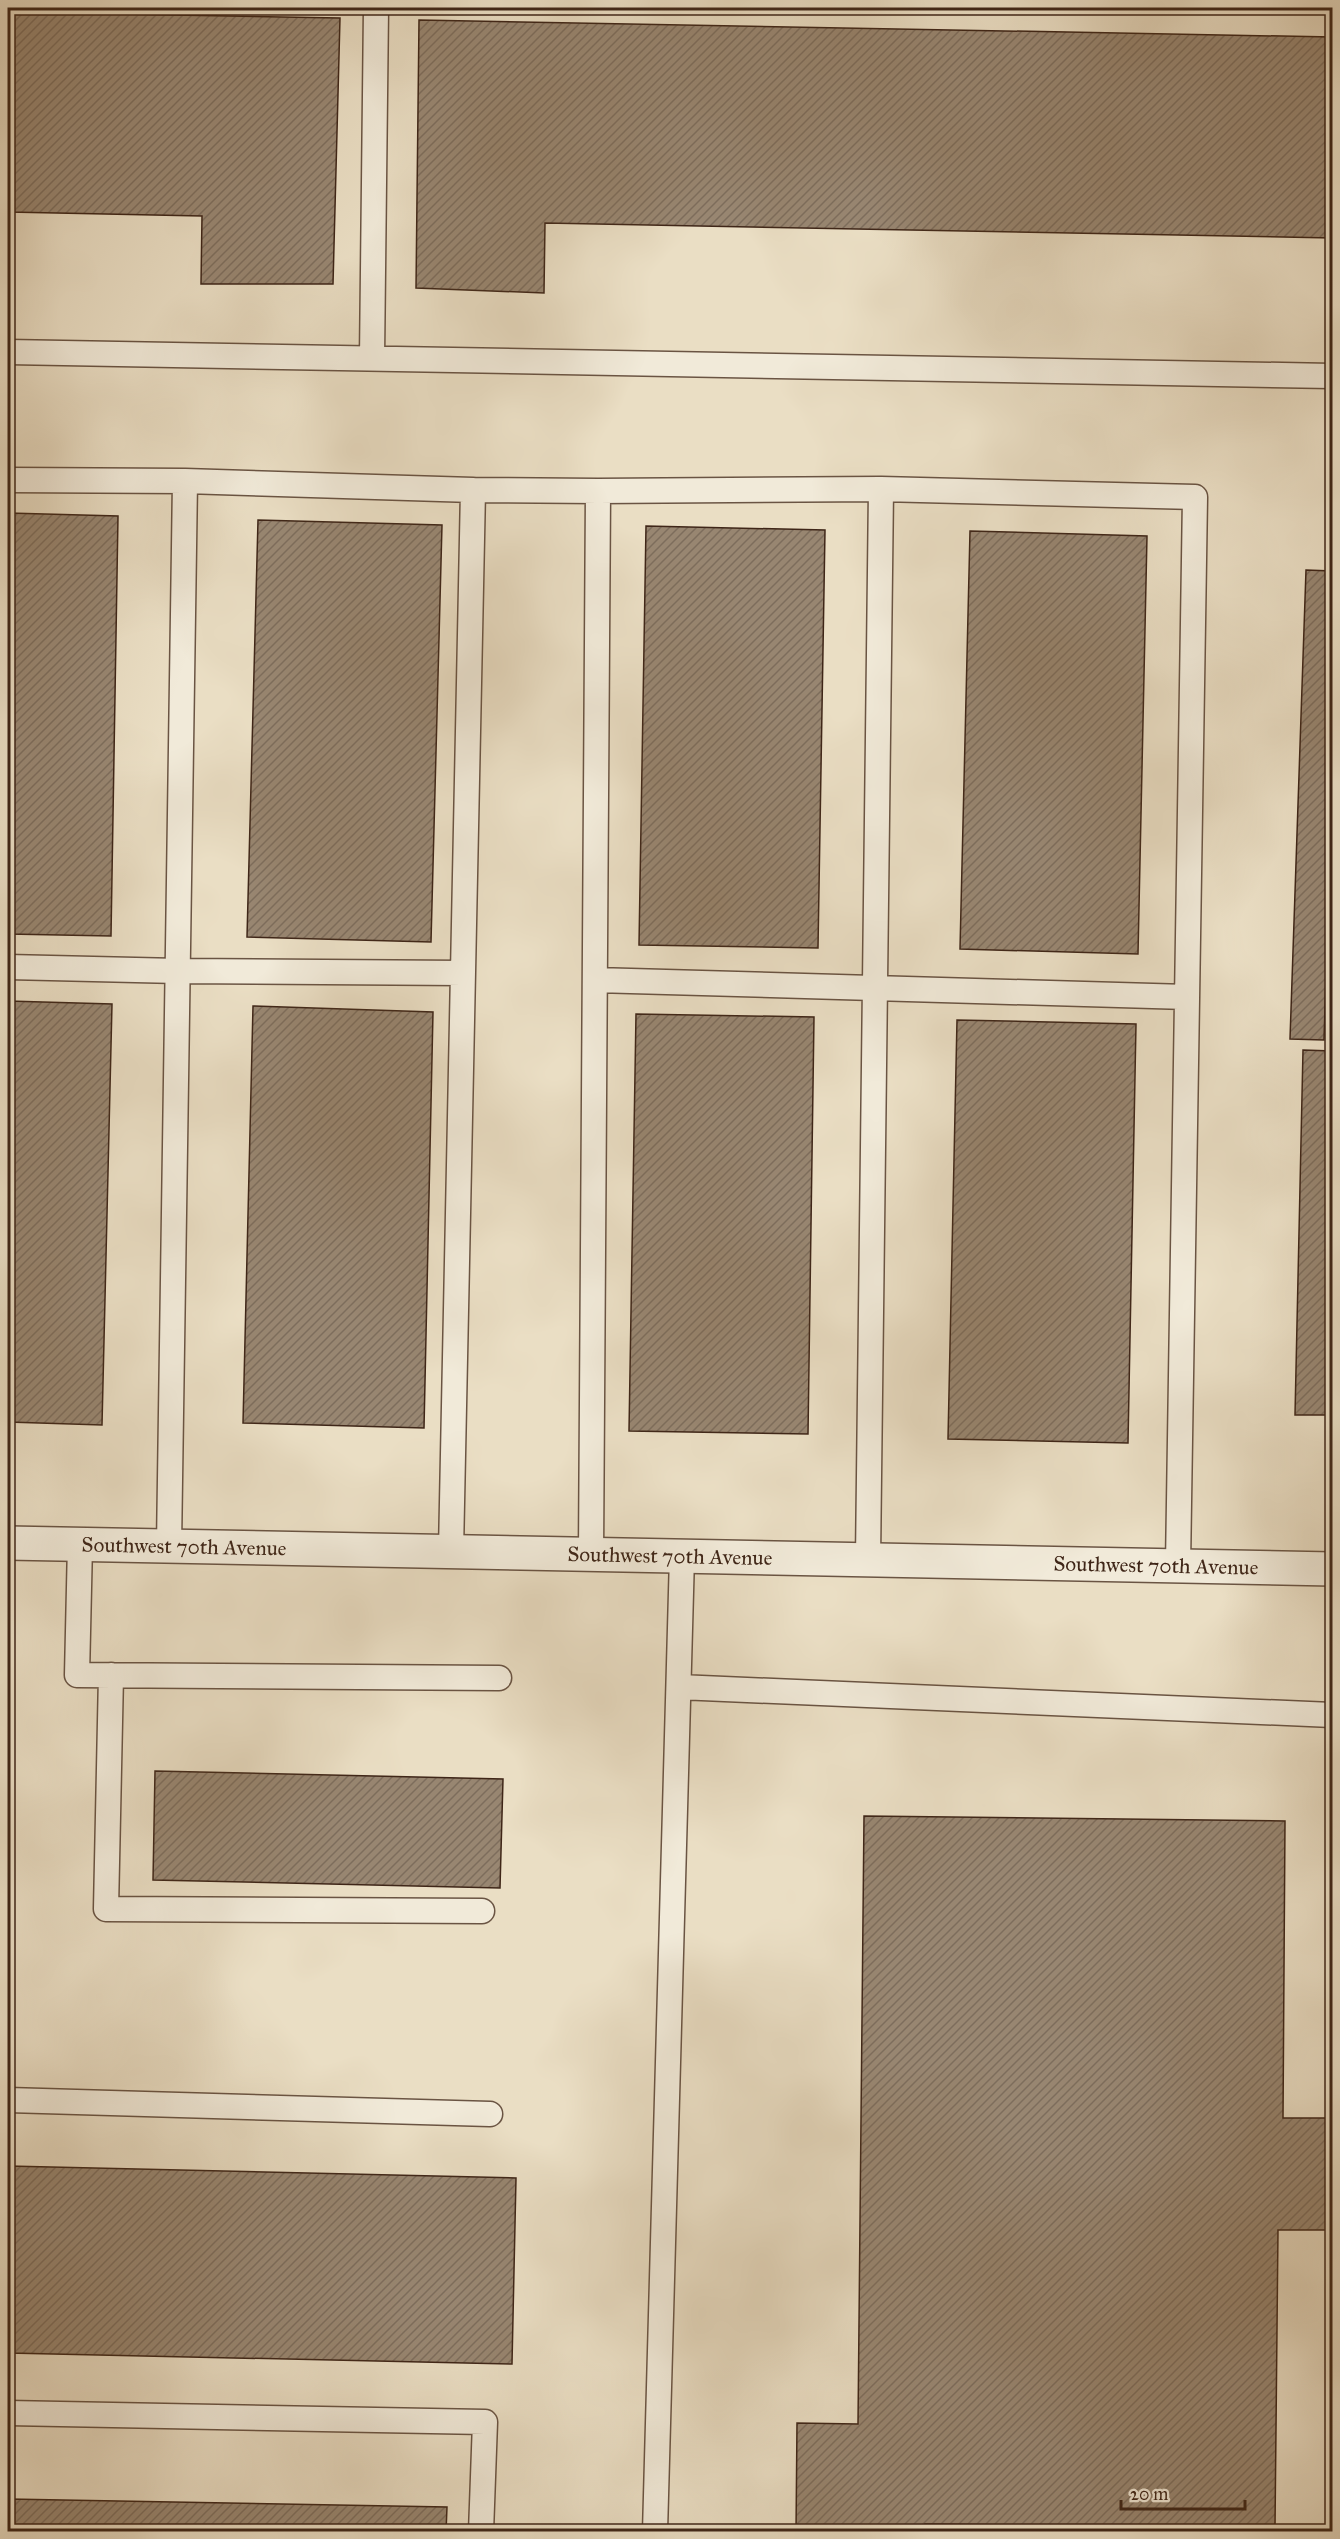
<svg xmlns="http://www.w3.org/2000/svg" width="1340" height="2539" viewBox="0 0 1340 2539" font-family="'IM FELL Great Primer',serif">
  <style>
    .building { fill: url(#building-hatch); stroke: #3f2618; stroke-width: 1.5 }
    .lines { fill: none; stroke-linecap: round; stroke-linejoin: round }
    .lane-casing { stroke: #6a5443; stroke-width: 27 }
    .street-casing { stroke: #6a5443; stroke-width: 36 }
    .lane { stroke: #f1ead9; stroke-width: 24 }
    .street { stroke: #f1ead9; stroke-width: 33 }
    .labels { text-anchor: middle; stroke-width: 4.5; stroke-linejoin: round; paint-order: stroke }
    .street-label { font-size: 21px; fill: #3f2618; stroke: #f1ead9 }
  </style>
  <defs>
    <pattern id="building-hatch" width="6" height="6" patternUnits="userSpaceOnUse" patternTransform="scale(1.5)"><rect width="6" height="6" fill="#988671"/><path d="M-1 1l2-2M0 6l6-6M5 7l2-2" fill="none" stroke="#7d6d5c"/></pattern>
  </defs>
  <rect width="100%" height="100%" fill="#eadec4"/>
  <filter id="stains"><feTurbulence type="fractalNoise" baseFrequency=".00333" numOctaves="4"/><feColorMatrix values="0 0 0 0 .2 0 0 0 0 .09 0 0 0 0 .02 0 0 0 .5 -.17"/></filter>
  <radialGradient id="worn" r=".72"><stop offset=".6" stop-color="#630" stop-opacity="0"/><stop offset="1" stop-color="#630" stop-opacity=".3"/></radialGradient>
  <path class="building" d="M 8,12 L 340,18 L 333,284 L 201,284 L 202,216 L 8,212 Z
    M 419,20 L 1332,37 L 1332,238 L 545,223 L 544,293 L 416,288 Z
    M 8,513 L 118,516 L 111,936 L 8,934 Z
    M 258,520 L 442,525 L 431,942 L 247,937 Z
    M 646,526 L 825,530 L 818,948 L 639,945 Z
    M 970,531 L 1147,536 L 1138,954 L 960,949 Z
    M 1306,570 L 1332,571 L 1332,787 L 1324,1040 L 1290,1039 Z
    M 8,1001 L 112,1004 L 102,1425 L 8,1422 Z
    M 253,1006 L 433,1012 L 424,1428 L 243,1423 Z
    M 636,1014 L 814,1017 L 808,1434 L 629,1431 Z
    M 957,1020 L 1136,1024 L 1128,1443 L 948,1439 Z
    M 1303,1050 L 1332,1051 L 1332,1415 L 1295,1415 Z
    M 155,1771 L 503,1779 L 500,1888 L 153,1880 Z
    M 864,1816 L 1285,1821 L 1283,2118 L 1332,2118 L 1332,2230 L 1278,2230 L 1275,2528 L 925,2524 L 925,2532 L 796,2532 L 797,2423 L 858,2424 Z
    M 8,2166 L 516,2178 L 512,2364 L 8,2353 Z
    M 8,2499 L 447,2507 L 446,2532 L 8,2532 Z"/>
  <g class="lines">
    <defs>
      <path id="lane" d="M 8,352 L 1332,376
        M 372,358 L 376,8
        M 8,480 L 185,481
        M 8,967 L 178,971 L 463,973
        M 595,980 L 1187,997
        M 80,1544 L 77,1675 L 499,1678
        M 169,1546 L 185,481 L 473,490
        M 451,1551 L 473,490 L 598,491
        M 591,1554 L 598,491 L 881,489
        M 868,1559 L 881,489 L 1195,497 L 1178,1565
        M 111,1675 L 106,1909 L 482,1911
        M 679,1687 L 1332,1715
        M 8,2100 L 490,2114
        M 8,2413 L 485,2422 L 481,2532
        M 655,2532 L 682,1556"/>
      <g id="street">
        <path id="s1" d="M 8,1543 L 1332,1569"/>
      </g>
    </defs>
    <use href="#lane" class="lane-casing"/>
    <use href="#street" class="street-casing"/>
    <use href="#lane" class="lane"/>
    <use href="#street" class="street"/>
  </g>
  <g class="labels">
    <g class="street-label">
      <text dy="7" stroke="none"><textPath href="#s1" startOffset="176">Southwest 70th Avenue</textPath></text>
      <text dy="7" stroke="none"><textPath href="#s1" startOffset="662">Southwest 70th Avenue</textPath></text>
      <text dy="7" stroke="none"><textPath href="#s1" startOffset="1148">Southwest 70th Avenue</textPath></text>
    </g>
  </g>
  <rect width="1340" height="2539" fill="none" stroke="#eadec4" stroke-width="30"/>
  <rect x="9" y="9" width="1322" height="2521" fill="none" stroke="#3f2618" stroke-width="3"/>
  <rect x="15" y="15" width="1310" height="2509" fill="none" stroke="#3f2618" stroke-width="1.5"/>
  <path d="M1121 2500v9h124v-9" fill="none" stroke="#3f2618" stroke-width="3"/>
  <text x="1130" y="2500" font-size="18" fill="#3f2618" stroke="#f1ead9" stroke-width="4.5" paint-order="stroke">20 m</text>
  <rect width="100%" height="100%" filter="url(#stains)"/>
  <rect width="100%" height="100%" fill="url(#worn)"/>
</svg>
